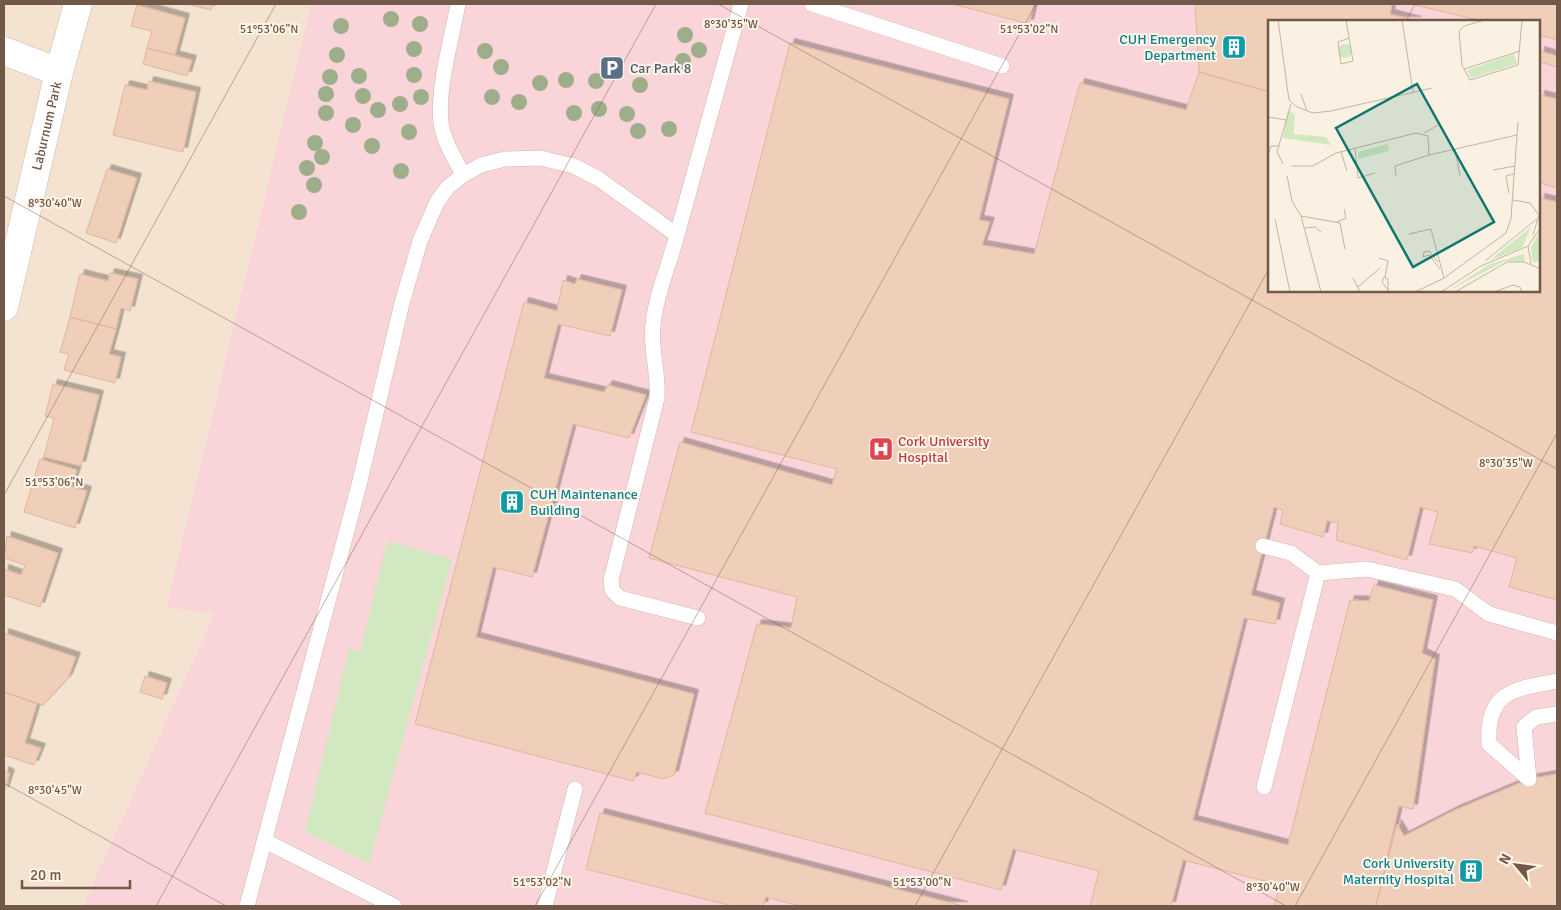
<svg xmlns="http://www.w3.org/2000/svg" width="1561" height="910" viewBox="0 0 1561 910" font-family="Signika,sans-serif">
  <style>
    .residential { fill: #f3e3d0 }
    .medical { fill: #f9d5da; fill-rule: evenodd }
    .green { fill: #d1e8c1 }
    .building { fill: #f0cfba; stroke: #e2b69b; filter: url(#shadow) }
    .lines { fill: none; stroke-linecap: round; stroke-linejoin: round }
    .lane-casing { stroke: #ccb9a9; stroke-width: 16 }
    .street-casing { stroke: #ccb9a9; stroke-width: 29 }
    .lane { stroke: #fff; stroke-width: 15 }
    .street { stroke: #fff; stroke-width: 28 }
    .tree { fill: #9eae8a }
    .ticks { fill: none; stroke: #725849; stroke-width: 1; stroke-opacity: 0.45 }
    .labels { text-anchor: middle; stroke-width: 4; stroke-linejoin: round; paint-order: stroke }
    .culture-label { font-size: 14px; fill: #0d838f; stroke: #fff5e8; text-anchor: end }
    .service-label { font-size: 14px; fill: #4e5e75; stroke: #fff5e8; text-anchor: start }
    .street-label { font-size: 14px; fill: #725849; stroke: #fff5e8 }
    .health-label { font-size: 14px; fill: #be3a42; stroke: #fff5e8; text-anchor: start }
    .inset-road { fill: none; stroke: #c4b4a5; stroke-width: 1 }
    .view { fill: #0f766e; fill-opacity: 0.15; stroke: #0f766e; stroke-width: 2.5 }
    .inset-edge { fill: none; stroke: #725849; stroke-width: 2.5 }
    .ticks-label { font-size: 12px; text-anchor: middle; fill: #725849; stroke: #fff5e8; stroke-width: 4; stroke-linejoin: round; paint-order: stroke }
  </style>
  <defs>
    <filter id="shadow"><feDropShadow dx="4.5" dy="-4.5" stdDeviation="0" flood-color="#0004"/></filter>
  </defs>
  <rect width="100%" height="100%" fill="#fbf1e2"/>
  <path class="residential" d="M 4,4 L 311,4 L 166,606 L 214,614 L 83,906 L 4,906 Z"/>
  <path class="medical" d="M 311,4 L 1557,4 L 1557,906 L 83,906 L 214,614 L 166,607 ZM 1270,21 L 1540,21 L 1540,291 L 1270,291 Z"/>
  <path class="green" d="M 387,541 L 452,559 L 369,864 L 305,832 L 349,649 L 360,651 Z"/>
  <path class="building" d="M 187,4 L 213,4 L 211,10 Z
    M 952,4 L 1034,4 L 1029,24 Z
    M 1195,4 L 1392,4 L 1390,14 L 1417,21 L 1270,21 L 1270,92 L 1199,72 Z
    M 1411,4 L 1557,4 L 1557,40 L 1540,35 L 1540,21 L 1482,21 Z
    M 137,5 L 185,18 L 175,55 L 147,48 L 152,31 L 131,26 Z
    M 790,43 L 1009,99 L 979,220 L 990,222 L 982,245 L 1034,254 L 1080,83 L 1186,110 L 1199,72 L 1270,92 L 1270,291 L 1540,291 L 1540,198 L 1557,202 L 1557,600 L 1509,587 L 1517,558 L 1474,546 L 1472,553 L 1429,544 L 1438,512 L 1420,507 L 1407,560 L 1336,540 L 1338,523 L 1327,521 L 1323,537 L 1280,524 L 1283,510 L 1274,507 L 1251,595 L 1280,603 L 1275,624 L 1244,618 L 1193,820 L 1288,845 L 1350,600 L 1369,601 L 1374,585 L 1433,600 L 1422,653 L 1435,659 L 1413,809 L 1399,806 L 1376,906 L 1274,906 L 1280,885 L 1183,860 L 1171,906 L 1090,906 L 1099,871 L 1013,849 L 1001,890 L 705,813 L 757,624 L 791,628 L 797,597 L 649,558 L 680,442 L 832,485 L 837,469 L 691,432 Z
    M 147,48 L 192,60 L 187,76 L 143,64 Z
    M 1540,51 L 1557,56 L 1557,67 L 1540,62 Z
    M 149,81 L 196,92 L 183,152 L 113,135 L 125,85 L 147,90 Z
    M 1540,95 L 1557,99 L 1557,188 L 1540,183 Z
    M 107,169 L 137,178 L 116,243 L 86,233 Z
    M 110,273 L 138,279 L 130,311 L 121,308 L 116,329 L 70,317 L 80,274 L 108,281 Z
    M 577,279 L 622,290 L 610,336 L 558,324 L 544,378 L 604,392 L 608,385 L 646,395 L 629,438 L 573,424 L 532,577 L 493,567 L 476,637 L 694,694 L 674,775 L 663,779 L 637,772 L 633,781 L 415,724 L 524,302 L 557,311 L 563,280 L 575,284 Z
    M 70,317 L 116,329 L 109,354 L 121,357 L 115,383 L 64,370 L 69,354 L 60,352 Z
    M 53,384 L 99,395 L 81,466 L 44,457 L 54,418 L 45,416 Z
    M 40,459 L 77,470 L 71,486 L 87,491 L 75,528 L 24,512 Z
    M 7,536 L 58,553 L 40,607 L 4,595 L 4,569 L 21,575 L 25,565 L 4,558 Z
    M 4,633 L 76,657 L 68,678 L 43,705 L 4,692 Z
    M 145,676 L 167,683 L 162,699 L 140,692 Z
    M 4,692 L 37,704 L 25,743 L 41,748 L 34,765 L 4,755 Z
    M 4,771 L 10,774 L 4,792 Z
    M 1557,774 L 1557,906 L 1376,906 L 1397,824 L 1404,836 L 1455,810 L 1529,779 Z
    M 600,813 L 963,906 L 800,906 L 766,897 L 763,906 L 732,906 L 586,869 Z"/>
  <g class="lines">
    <defs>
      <path id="lane" d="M 458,4 C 452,37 437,89 441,122 C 443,141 455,159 463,175
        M 812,4 L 1002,66
        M 677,235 C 670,262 655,298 653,325 C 650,350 659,373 657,398 L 611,580 L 612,590 L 620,598 L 698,618
        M 1263,546 L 1291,553 L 1318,573
        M 1529,779 L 1489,744 C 1486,691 1514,689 1557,681
        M 1529,779 L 1524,727 L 1536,717 L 1557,714
        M 1264,787 L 1318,573 L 1367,569 L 1455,589 L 1489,614 L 1557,633
        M 265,841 L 394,906
        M 247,906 L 359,485 L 402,303 L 420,241 L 437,202 L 448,187 L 463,175 L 481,165 L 505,159 L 540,158 L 574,166 L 599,179 L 677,235 L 741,4
        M 545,906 L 575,789"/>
      <g id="street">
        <path d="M 4,51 L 59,72"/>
        <path id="s1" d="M 4,307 L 59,72 L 78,4"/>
      </g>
    </defs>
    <use href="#lane" class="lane-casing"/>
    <use href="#street" class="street-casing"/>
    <use href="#lane" class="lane"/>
    <use href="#street" class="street"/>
  </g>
  <g class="tree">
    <circle cx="391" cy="19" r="8"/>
    <circle cx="420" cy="24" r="8"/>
    <circle cx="341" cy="26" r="8"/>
    <circle cx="685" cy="35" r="8"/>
    <circle cx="414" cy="49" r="8"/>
    <circle cx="699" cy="50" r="8"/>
    <circle cx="485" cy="51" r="8"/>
    <circle cx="337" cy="55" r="8"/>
    <circle cx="683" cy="61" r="8"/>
    <circle cx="501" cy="67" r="8"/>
    <circle cx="414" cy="75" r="8"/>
    <circle cx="359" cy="76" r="8"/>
    <circle cx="330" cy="77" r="8"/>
    <circle cx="566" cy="80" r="8"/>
    <circle cx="596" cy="81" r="8"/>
    <circle cx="540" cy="83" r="8"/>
    <circle cx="640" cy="85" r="8"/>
    <circle cx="326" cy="94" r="8"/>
    <circle cx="363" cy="96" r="8"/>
    <circle cx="421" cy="97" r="8"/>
    <circle cx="492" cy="97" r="8"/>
    <circle cx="519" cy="102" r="8"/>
    <circle cx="400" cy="104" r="8"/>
    <circle cx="599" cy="109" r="8"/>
    <circle cx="378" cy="110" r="8"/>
    <circle cx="326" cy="113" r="8"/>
    <circle cx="574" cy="113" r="8"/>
    <circle cx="627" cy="114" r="8"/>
    <circle cx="353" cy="125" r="8"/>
    <circle cx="669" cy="129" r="8"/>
    <circle cx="638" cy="131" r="8"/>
    <circle cx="409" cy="132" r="8"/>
    <circle cx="315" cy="143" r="8"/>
    <circle cx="372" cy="146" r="8"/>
    <circle cx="322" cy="157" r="8"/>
    <circle cx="307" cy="168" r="8"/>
    <circle cx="401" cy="171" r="8"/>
    <circle cx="314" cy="185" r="8"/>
    <circle cx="299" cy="212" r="8"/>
  </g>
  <path class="ticks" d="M 718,4 L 1557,469M 1406,21 L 1415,4M 4,196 L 1286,906M 4,495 L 276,4M 4,783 L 226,906M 156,906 L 656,4M 535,906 L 1036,4M 915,906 L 1270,267M 1295,906 L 1557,433"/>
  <defs>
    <symbol id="building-square" viewBox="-11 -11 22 22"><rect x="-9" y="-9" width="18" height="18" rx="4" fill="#0f9aa8" stroke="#fff5e8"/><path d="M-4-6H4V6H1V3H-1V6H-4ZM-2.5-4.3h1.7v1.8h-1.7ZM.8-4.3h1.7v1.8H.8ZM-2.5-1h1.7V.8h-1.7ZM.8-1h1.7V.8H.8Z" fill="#fff"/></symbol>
    <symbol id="parking-square" viewBox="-11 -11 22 22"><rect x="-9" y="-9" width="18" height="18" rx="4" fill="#5c6f8a" stroke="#fff5e8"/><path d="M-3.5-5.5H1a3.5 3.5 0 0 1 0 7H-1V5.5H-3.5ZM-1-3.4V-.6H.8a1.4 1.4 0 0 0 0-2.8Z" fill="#fff"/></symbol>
    <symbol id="hospital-square" viewBox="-11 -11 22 22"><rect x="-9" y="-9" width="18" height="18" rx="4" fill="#e0444e" stroke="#fff5e8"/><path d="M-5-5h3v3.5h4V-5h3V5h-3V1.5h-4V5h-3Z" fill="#fff"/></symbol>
  </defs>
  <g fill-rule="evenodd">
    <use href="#building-square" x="1220" y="33" width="28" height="28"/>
    <use href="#parking-square" x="598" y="54" width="28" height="28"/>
    <use href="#hospital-square" x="867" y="435" width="28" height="28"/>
    <use href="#building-square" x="498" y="488" width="28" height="28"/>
    <use href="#building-square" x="1457" y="857" width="28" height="28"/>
  </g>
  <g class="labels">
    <g class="culture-label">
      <text x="1216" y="44">CUH Emergency<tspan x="1216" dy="16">Department</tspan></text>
      <text x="530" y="499" text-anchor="start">CUH Maintenance<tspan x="530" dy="16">Building</tspan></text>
      <text x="1454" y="868">Cork University<tspan x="1454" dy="16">Maternity Hospital</tspan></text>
    </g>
    <g class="service-label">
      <text x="630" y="73">Car Park 8</text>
    </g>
    <g class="street-label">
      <text dy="5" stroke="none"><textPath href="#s1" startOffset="186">Laburnum Park</textPath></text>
    </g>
    <g class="health-label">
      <text x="898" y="446">Cork University<tspan x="898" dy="16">Hospital</tspan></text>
    </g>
  </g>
  <g transform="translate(1268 20)">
    <rect width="272" height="272" fill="#fbf1e2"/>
    <path d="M70 31a7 7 0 1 1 14 0a7 7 0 1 1-14 0ZM 246,34 L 249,44 L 203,58 L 199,50 ZM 20,90 L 27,95 L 26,114 L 58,117 L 63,125 L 15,118 ZM 120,124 L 121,131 L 90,139 L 90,132 ZM 263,207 L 254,228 L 222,240 ZM 272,211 L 272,241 L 268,242 L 264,241 L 263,227 ZM 256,234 L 257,242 L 237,241 L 178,272 L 222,244 Z" fill="#d1e8c1"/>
    <path class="inset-road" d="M 10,0 L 21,80 L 29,87 L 45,93 L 63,91 L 164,68M 78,0 L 81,18 L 85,41 L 73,44 L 70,22 L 81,18M 134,0 L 145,72M 217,0 L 196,6 L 191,11 L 194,45 L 202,60 L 250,45 L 254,0M 196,49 L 252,31M 33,74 L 39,91M 0,97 L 18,100M 156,113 L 172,104M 87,128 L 90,158 L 107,153M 187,129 L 192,156M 73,132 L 79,151M 0,136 L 3,126 L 11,126M 15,144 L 9,132 L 23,84M 24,146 L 45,146 L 68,133 L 148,113 L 160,116 L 161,135 L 249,115M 225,150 L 247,146M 19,156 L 24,181 L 33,196 L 72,203 L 77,229M 128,156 L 127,146 L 161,135M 241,173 L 238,156 L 246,154M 245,180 L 262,183 L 270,194M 33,196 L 53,272M 7,199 L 22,272M 69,202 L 78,198 L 76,189M 37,208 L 47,207 L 53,212M 141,214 L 163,209 L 176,258M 265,215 L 273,188M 155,237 L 156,232 L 161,231 L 170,242M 155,237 L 161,235 L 172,249M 111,238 L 120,241 L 117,257M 217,241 L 269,199M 263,244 L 260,226 L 273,207M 85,258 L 92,272M 90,267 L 112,248M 120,270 L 114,262 L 116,257 L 120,259 L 120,272M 147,272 L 176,258 L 238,213 L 243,198 L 250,102M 173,272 L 213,246 L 260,226M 187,272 L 239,242 L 256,242 L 273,249M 226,272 L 245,265 L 252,267 L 254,272"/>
    <path class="view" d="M 149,64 L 226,202 L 145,247 L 68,108 Z"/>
    <rect width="272" height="272" class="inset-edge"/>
  </g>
  <g class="ticks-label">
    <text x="731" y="28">8°30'35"W</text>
    <text x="269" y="33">51°53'06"N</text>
    <text x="1029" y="33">51°53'02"N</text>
    <text x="55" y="207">8°30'40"W</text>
    <text x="1506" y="467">8°30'35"W</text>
    <text x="54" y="486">51°53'06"N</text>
    <text x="55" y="794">8°30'45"W</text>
    <text x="542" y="886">51°53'02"N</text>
    <text x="922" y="886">51°53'00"N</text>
    <text x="1273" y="891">8°30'40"W</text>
  </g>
  <rect width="1561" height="910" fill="none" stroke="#725849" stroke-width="10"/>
  <g transform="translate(1516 865) rotate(299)" stroke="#fff5e8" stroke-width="4" paint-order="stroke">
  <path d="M0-4L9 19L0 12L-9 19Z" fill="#725849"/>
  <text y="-8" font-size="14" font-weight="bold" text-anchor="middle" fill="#725849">N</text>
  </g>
  <path d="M22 880v8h108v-8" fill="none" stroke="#725849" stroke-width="2.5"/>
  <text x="30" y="880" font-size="15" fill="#725849" stroke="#fff5e8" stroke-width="4" paint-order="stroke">20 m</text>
</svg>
